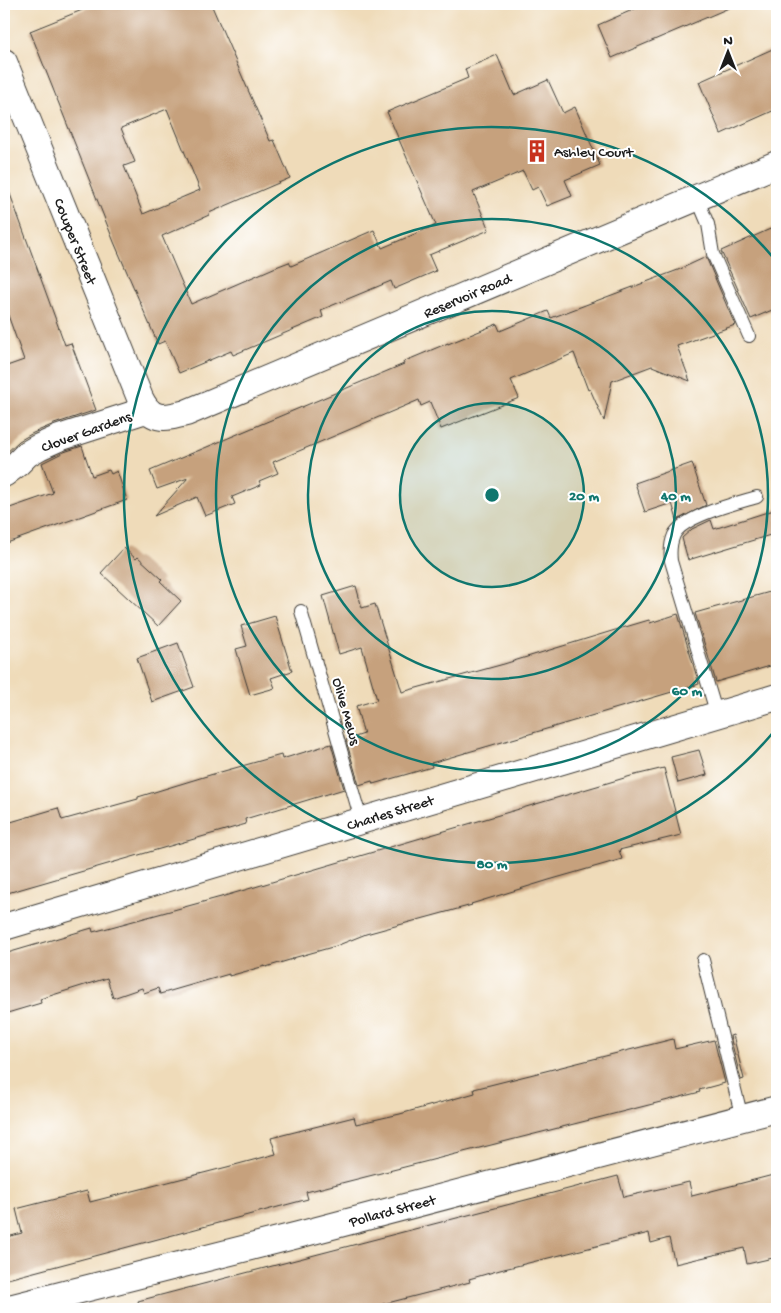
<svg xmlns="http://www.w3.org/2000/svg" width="781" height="1313" viewBox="0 0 781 1313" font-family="'Gochi Hand',sans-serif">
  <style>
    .building { fill: #c6a17d; fill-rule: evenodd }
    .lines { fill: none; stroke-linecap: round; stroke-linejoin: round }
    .service-casing { stroke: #3c3934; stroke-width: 14 }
    .minor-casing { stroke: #3c3934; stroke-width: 28 }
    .service { stroke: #fff; stroke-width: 12 }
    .minor { stroke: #fff; stroke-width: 26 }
    .ring { fill: none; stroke: #0f766e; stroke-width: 2.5 }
    .labels { text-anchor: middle; stroke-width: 4; stroke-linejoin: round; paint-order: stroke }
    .poi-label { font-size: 15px; fill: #1c1c1c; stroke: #fff; text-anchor: start }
    .street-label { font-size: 15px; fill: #1c1c1c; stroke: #fff }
    .centre { fill: #0f766e; stroke: #fff; stroke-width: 2.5 }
    .ring-label { font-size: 15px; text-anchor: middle; font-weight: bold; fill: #0f766e; stroke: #fff; stroke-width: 4; stroke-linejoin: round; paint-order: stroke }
  </style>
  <rect width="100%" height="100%" fill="#fff"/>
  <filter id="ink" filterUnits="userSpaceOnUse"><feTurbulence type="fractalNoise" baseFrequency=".02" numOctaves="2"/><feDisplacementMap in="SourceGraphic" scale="10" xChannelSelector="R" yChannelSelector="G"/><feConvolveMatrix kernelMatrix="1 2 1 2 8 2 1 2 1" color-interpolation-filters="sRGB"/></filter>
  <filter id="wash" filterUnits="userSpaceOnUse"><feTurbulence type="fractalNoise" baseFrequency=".0096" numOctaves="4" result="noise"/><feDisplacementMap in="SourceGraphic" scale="20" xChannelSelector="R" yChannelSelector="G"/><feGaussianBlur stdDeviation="1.12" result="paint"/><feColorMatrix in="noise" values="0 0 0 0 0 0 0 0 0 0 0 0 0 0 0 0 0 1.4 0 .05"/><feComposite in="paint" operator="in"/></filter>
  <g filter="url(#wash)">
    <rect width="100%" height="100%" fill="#efdbb9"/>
    <g id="blocks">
      <path class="building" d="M 97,4 L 211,4 L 270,141 L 274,140 L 290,178 L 209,213 L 209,215 L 162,236 L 191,304 L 276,267 L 289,262 L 291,266 L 374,230 L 382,248 L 436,225 L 387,112 L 468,78 L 465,69 L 497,55 L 514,95 L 548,80 L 563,113 L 575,107 L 600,165 L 565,180 L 572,196 L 547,206 L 538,187 L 532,190 L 523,171 L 473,192 L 489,230 L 429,255 L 436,271 L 394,289 L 391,281 L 321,310 L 323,317 L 233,355 L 231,351 L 179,373 L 165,341 L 158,344 L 114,242 L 30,31 ZM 167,109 L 200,190 L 143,214 L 124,166 L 135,162 L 121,128 Z
        M 646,4 L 738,4 L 612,58 L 598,25 Z
        M 777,47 L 777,109 L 721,134 L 699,82 Z
        M 4,183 L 6,183 L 65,345 L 71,343 L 96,410 L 54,424 L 33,433 L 19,441 L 4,455 L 4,367 L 24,360 L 4,304 Z
        M 777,226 L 777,308 L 751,319 L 721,251 Z
        M 706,257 L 735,325 L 677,346 L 690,381 L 652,366 L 612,381 L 604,421 L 590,389 L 588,390 L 574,353 L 511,380 L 519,398 L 441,429 L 430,402 L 421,406 L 419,400 L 273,462 L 278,473 L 259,481 L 261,485 L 232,497 L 235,504 L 205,516 L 197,497 L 154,516 L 188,478 L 157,489 L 150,471 L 404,364 L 403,362 L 448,343 L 448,344 L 497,324 L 500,331 L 548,311 L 551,318 L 678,270 Z
        M 82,446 L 92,476 L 109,470 L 111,474 L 117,471 L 127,500 L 4,544 L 4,510 L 53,493 L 42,463 L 64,452 Z
        M 692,463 L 706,505 L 677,520 L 672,503 L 645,512 L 635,483 Z
        M 777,509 L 777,533 L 688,560 L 682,538 L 692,529 L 711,520 L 714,529 Z
        M 124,548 L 136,559 L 138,557 L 162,579 L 160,581 L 181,601 L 158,626 L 101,573 Z
        M 356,586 L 362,608 L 375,604 L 402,692 L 504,664 L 612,631 L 649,620 L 650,623 L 678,614 L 699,684 L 431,763 L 432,767 L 373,784 L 372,781 L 359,785 L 346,740 L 364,734 L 356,706 L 377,700 L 362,647 L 339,654 L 323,596 Z
        M 777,590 L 777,664 L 716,682 L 695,613 Z
        M 275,616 L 292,671 L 271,678 L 275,688 L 250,695 L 236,649 L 247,646 L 241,626 Z
        M 178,643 L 194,687 L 152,702 L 137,658 Z
        M 331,744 L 344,789 L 245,819 L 246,824 L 4,894 L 4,824 L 58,808 L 62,820 L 138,799 L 138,797 L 210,775 L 281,755 L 282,759 Z
        M 699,750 L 707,775 L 678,783 L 671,757 Z
        M 664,768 L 681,835 L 619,850 L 622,859 L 549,880 L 471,904 L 472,905 L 366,934 L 336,946 L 293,958 L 293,959 L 266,967 L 265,966 L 229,976 L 229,974 L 160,994 L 158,988 L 144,993 L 142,988 L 113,998 L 107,978 L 40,999 L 41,1003 L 4,1014 L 4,954 L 92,928 L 93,932 L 221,897 L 631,776 Z
        M 733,1035 L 744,1079 L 741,1080 L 730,1036 Z
        M 673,1039 L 675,1049 L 714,1040 L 725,1083 L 699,1090 L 700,1092 L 306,1192 L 308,1199 L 4,1280 L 4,1238 L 22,1233 L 16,1209 L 87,1191 L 90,1202 L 227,1167 L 276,1154 L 271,1138 L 354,1117 L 356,1124 L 400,1114 L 475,1093 L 474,1089 Z
        M 777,1174 L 777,1257 L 747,1264 L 744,1248 L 675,1264 L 669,1238 L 651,1243 L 649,1233 L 500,1270 L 469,1279 L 470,1282 L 364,1309 L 140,1309 L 138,1301 L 618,1176 L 624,1197 L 689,1182 L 692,1196 Z"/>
    </g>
  </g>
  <g filter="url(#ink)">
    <use href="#blocks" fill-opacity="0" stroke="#3c3934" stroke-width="1"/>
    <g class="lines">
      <defs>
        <path id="service" d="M 697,198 L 708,224 L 713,254 L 749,336
          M 301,611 L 361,820
          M 717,715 L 671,561 C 670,552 670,544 674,535 C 683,516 737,503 757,497
          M 703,960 L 742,1118"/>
        <path id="minor" d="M 4,62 L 140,398 C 151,421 163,419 186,413 L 777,164
          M 4,474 L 17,464 L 27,454 L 39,447 L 59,438 L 146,410
          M 4,927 L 777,697
          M 5,1309 L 298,1235 L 777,1109"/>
      </defs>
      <use href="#service" class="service-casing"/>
      <use href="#minor" class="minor-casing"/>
      <use href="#service" class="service"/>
      <use href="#minor" class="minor"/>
    </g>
  </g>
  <circle cx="492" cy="495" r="92" fill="#0f766e" fill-opacity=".12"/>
  <g class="ring">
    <circle cx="492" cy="495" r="92"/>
    <circle cx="492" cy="495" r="184"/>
    <circle cx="492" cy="495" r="276"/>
    <path d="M776 729A368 368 0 1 1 776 261"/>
  </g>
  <defs>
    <symbol id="building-bare" viewBox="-9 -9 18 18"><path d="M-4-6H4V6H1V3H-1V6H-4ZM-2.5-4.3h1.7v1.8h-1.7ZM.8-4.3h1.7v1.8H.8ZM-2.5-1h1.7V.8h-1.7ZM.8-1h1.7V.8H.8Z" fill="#c8321e" stroke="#fff" stroke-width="2.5" paint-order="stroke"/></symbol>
  </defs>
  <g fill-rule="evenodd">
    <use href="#building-bare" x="521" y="135" width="32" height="32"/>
  </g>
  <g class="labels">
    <g class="poi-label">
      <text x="554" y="156">Ashley Court</text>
    </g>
    <g class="street-label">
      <text transform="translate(76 241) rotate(68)" y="5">Cowper Street</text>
      <text transform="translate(467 295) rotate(-23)" y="5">Reservoir Road</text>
      <text transform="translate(86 431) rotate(-20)" y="5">Clover Gardens</text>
      <text transform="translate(347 711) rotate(74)" y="5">Olive Mews</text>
      <text transform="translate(390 812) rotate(-17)" y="5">Charles Street</text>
      <text transform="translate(392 1210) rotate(-15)" y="5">Pollard Street</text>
    </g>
  </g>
  <circle cx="492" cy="495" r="8" class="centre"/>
  <g class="ring-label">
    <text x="584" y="500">20 m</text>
    <text x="676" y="500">40 m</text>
    <text x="687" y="695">60 m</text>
    <text x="492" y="868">80 m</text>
  </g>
  <rect width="781" height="1313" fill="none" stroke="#fff" stroke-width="20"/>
  <g transform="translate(728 52)" stroke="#ffffff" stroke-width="4" paint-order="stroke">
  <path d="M0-4L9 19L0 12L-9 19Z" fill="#1c1c1c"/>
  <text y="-8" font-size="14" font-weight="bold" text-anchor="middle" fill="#1c1c1c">N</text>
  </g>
</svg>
